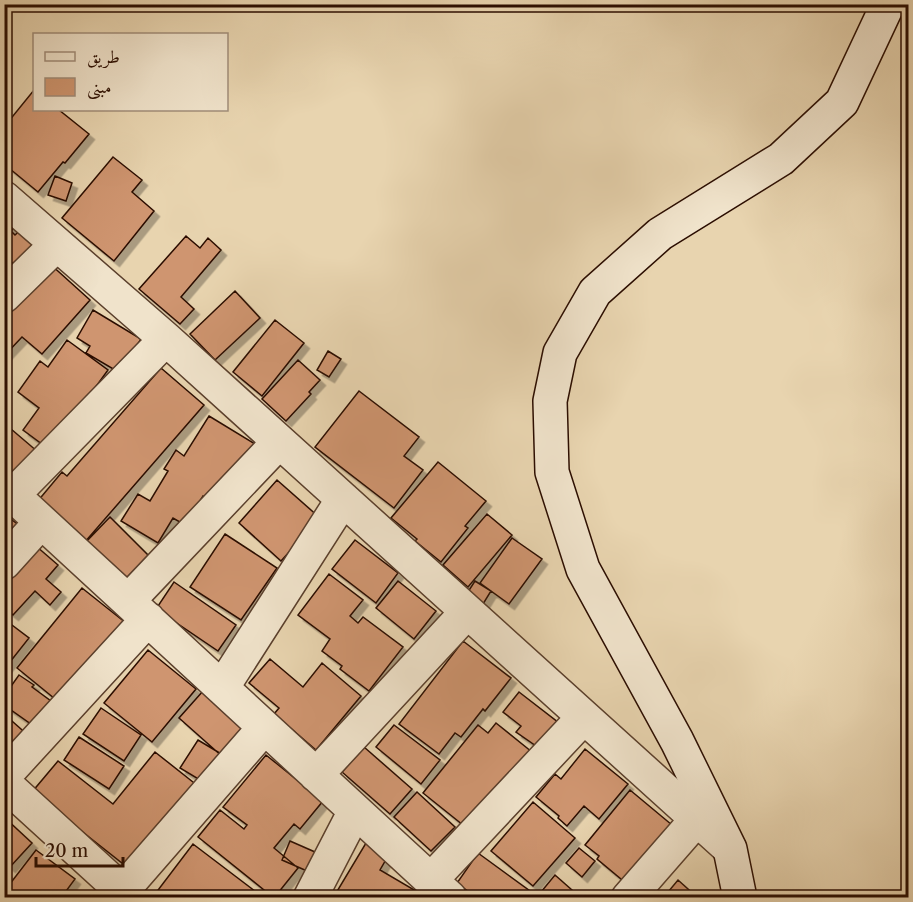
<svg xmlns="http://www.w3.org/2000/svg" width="913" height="902" viewBox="0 0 913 902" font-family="'Libre Caslon Text',Amiri,serif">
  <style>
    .building { fill: #cf956f; stroke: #2b0d00; stroke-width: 1.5; filter: url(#shadow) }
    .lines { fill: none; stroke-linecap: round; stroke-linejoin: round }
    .street-casing { stroke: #5a3f2c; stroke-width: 36 }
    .secondary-casing { stroke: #2b0d00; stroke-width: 36 }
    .street { stroke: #f0e3cb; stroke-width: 33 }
    .secondary { stroke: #f0e3cb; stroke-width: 33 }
  </style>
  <defs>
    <filter id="shadow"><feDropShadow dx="5.5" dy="5.5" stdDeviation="0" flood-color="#0004"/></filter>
  </defs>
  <rect width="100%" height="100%" fill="#e8d4af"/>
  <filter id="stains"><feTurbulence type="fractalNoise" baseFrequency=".00333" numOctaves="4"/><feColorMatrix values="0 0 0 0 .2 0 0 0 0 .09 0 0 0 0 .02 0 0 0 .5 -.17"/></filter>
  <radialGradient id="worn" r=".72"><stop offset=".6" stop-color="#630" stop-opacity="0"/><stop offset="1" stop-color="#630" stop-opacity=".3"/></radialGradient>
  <path class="building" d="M 34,90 L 34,110 L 59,110 L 89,134 L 65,163 L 63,162 L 38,192 L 4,164 L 4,127 Z
    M 113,157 L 142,180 L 132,192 L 154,211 L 114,261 L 62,218 Z
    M 55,176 L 72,183 L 66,201 L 48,195 Z
    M 4,215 L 15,227 L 11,231 L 15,235 L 26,225 L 47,248 L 17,268 L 4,255 Z
    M 186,236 L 200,248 L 208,238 L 221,250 L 181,297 L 194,309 L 180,324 L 139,289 Z
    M 49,263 L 90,300 L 42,354 L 22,337 L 4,356 L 4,313 Z
    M 235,291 L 260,318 L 215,360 L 190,334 Z
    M 93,310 L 141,339 L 120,373 L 86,353 L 90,346 L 77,338 Z
    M 275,320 L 304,343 L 262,396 L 233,372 Z
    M 67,340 L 108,370 L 50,450 L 23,430 L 39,408 L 18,392 L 40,361 L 48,367 Z
    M 328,351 L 341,359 L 329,377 L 317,370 Z
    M 298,360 L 320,380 L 309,392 L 311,394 L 286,421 L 262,399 Z
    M 161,368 L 204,405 L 84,543 L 37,502 L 62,472 L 67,476 Z
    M 359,391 L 419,437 L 404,456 L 423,470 L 394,508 L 315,447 Z
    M 209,416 L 260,447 L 213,502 L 203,496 L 185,525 L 173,518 L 158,543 L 121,521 L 138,494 L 150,501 L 168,471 L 164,469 L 176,450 L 184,456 Z
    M 4,423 L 38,452 L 16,478 L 4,468 Z
    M 438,462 L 486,501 L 465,526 L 468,528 L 441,562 L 415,541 L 417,539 L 391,518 Z
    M 277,480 L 320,518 L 281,561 L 239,523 Z
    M 4,514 L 24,529 L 4,555 Z
    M 487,514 L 512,535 L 468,587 L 443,565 Z
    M 110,517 L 154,561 L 127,587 L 84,544 Z
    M 225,534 L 277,568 L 241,620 L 190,587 Z
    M 512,538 L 542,559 L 509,604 L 480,583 Z
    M 355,540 L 398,573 L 376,603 L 332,569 Z
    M 36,546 L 58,565 L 46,579 L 61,592 L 50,605 L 35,591 L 13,615 L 4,608 L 4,580 Z
    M 329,574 L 363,600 L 350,616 L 358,623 L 363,617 L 403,647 L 369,691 L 340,669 L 342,666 L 322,651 L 330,639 L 298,615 Z
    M 398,581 L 436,611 L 414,639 L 376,608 Z
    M 475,581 L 491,591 L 480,609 L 464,598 Z
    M 174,582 L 236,625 L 218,651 L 156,609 Z
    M 82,588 L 126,623 L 60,703 L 17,668 Z
    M 4,619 L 29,638 L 6,667 L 4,666 Z
    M 463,641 L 511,678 L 485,711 L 483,709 L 461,737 L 455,733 L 439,754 L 399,724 Z
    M 148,650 L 196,689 L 152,742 L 104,703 Z
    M 270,659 L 303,687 L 322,663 L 361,696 L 316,750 L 274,714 L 279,708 L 249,683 Z
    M 19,675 L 34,685 L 32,687 L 55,704 L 38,729 L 4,705 L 4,696 Z
    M 203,691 L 248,730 L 224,758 L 179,718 Z
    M 519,692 L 559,723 L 539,748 L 516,732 L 521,726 L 503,712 Z
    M 101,708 L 141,735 L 124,761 L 83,734 Z
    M 4,714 L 30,737 L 4,764 Z
    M 496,723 L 532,752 L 468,829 L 423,793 L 478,725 L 488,733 Z
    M 394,725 L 440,760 L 421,784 L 376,747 Z
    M 79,737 L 124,766 L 109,789 L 64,760 Z
    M 198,740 L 223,755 L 205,783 L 180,768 Z
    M 364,747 L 412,789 L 390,814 L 342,772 Z
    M 585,749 L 628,784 L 599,819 L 584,806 L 567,826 L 558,818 L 559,816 L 536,797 L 555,774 L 561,779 Z
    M 155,752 L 198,786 L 127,867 L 32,792 L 58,761 L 113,804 Z
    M 266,755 L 323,801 L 300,829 L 294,824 L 274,848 L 298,868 L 274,898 L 198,837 L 220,810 L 244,829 L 247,825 L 223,807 Z
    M 630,790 L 678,830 L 627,884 L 597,859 L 599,856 L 585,845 Z
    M 417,792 L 455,827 L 431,851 L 394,817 Z
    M 533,802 L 575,838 L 533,886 L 491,851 Z
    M 4,817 L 32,843 L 10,867 L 4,862 Z
    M 290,841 L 315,852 L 307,871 L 282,860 Z
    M 366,843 L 388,856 L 380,870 L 416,891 L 412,898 L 333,898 Z
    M 193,844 L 264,898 L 152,898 Z
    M 579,848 L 595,861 L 582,877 L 566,863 Z
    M 36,850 L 75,879 L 61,898 L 4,898 L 4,888 L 6,889 Z
    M 478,853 L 530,891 L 525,898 L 477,898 L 457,883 Z
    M 4,871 L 11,876 L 4,885 Z
    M 555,875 L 581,898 L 536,898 Z
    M 678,880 L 698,898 L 663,898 Z"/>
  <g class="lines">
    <defs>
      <path id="street" d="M 4,198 L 166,339 L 729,848
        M 4,296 L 57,244
        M 4,487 L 450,898
        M 13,495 L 166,339
        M 4,563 L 41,522
        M 128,601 L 279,442
        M 222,688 L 343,499
        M 316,775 L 467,612
        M 4,776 L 148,619
        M 4,783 L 130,898
        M 431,880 L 584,717
        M 122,891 L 264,728
        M 310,898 L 355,811
        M 628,898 L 697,819"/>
      <path id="secondary" d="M 740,898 L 730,849 L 677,741 L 583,569 L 552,472 L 550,401 L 560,353 L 595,292 L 660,234 L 781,159 L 842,102 L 888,4"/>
    </defs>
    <use href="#street" class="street-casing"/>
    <use href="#secondary" class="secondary-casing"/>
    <use href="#street" class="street"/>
    <use href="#secondary" class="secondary"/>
  </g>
  <rect width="913" height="902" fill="none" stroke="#e8d4af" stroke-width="24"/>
  <rect x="6" y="6" width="901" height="890" fill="none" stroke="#2b0d00" stroke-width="3"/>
  <rect x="12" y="12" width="889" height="878" fill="none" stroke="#2b0d00" stroke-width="1.5"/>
  <rect x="33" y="33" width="195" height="78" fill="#f0e3cb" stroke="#a18d7a" stroke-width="1.5"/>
  <rect x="45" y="52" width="30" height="9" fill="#f0e3cb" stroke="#a18d7a" stroke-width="1.5"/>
  <text x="87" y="63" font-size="18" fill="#2b0d00">طريق</text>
  <rect x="45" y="78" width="30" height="18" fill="#cf956f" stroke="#a18d7a" stroke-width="1.5"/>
  <text x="87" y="93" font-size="18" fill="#2b0d00">مبنى</text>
  <path d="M36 857v9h87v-9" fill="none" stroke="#2b0d00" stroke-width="3"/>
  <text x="45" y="857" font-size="18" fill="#2b0d00" stroke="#f0e3cb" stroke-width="4.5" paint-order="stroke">20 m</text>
  <rect width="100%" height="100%" filter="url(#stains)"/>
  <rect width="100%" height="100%" fill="url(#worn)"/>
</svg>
